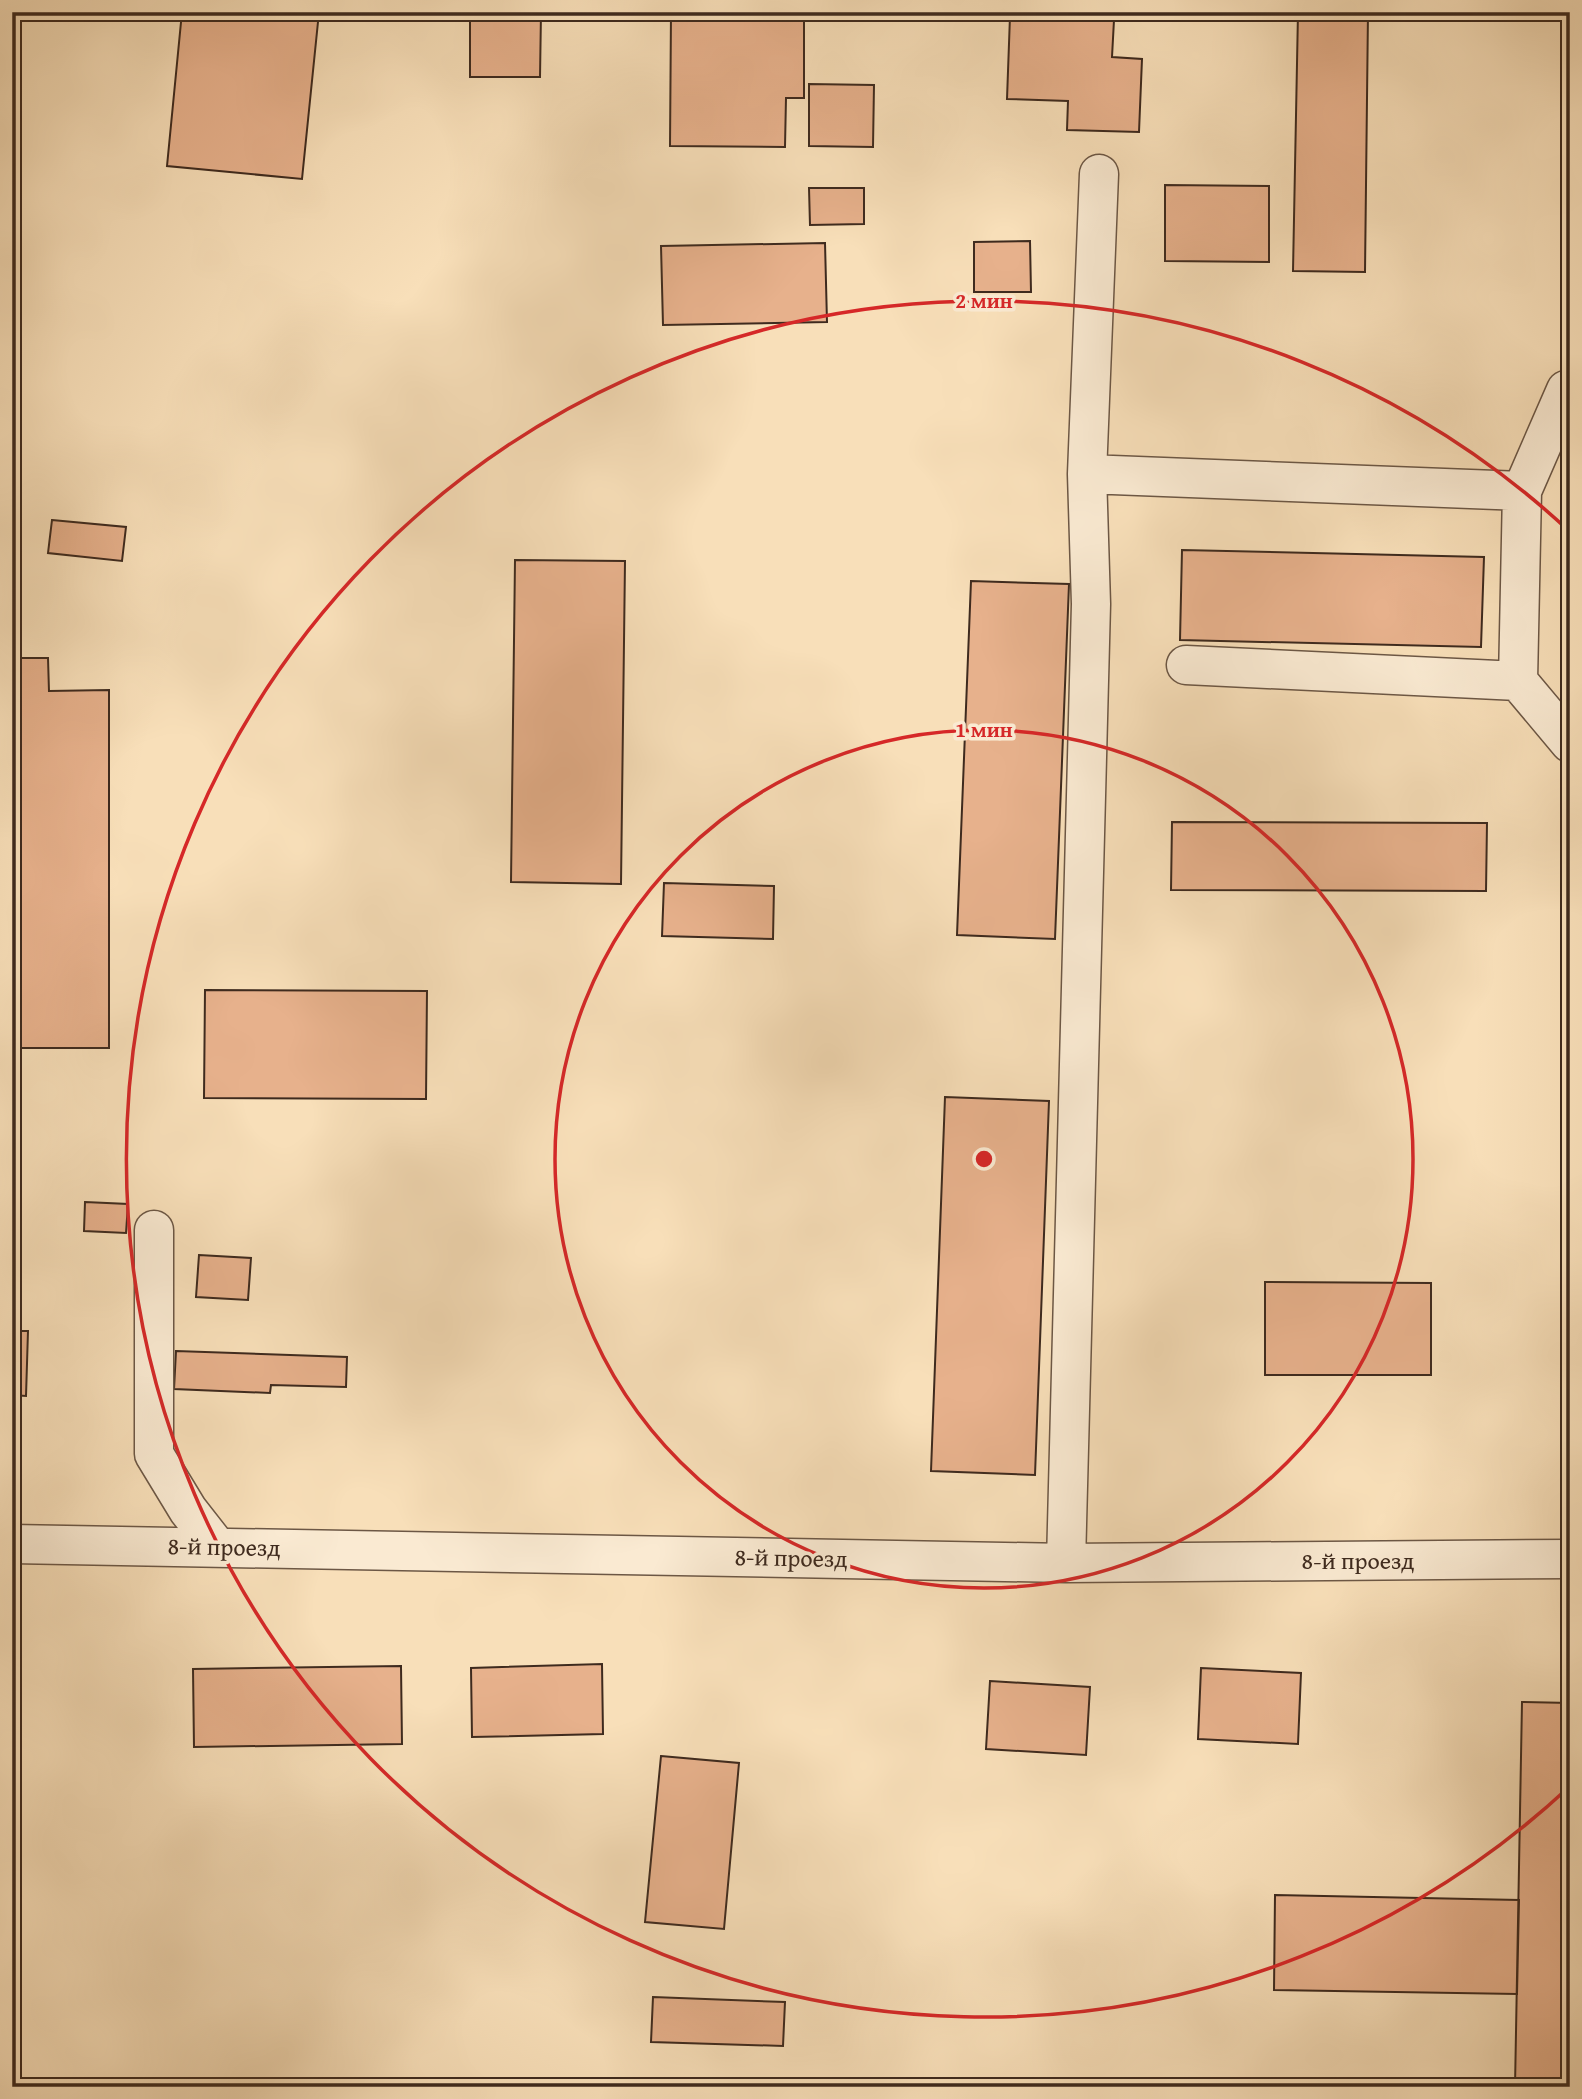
<svg xmlns="http://www.w3.org/2000/svg" width="1582" height="2099" viewBox="0 0 1582 2099" font-family="'Gentium Book Plus',serif">
  <style>
    .building { fill: #e7b18c; stroke: #3e2a1e; stroke-width: 2 }
    .lines { fill: none; stroke-linecap: round; stroke-linejoin: round }
    .minor-casing { stroke: #6c5745; stroke-width: 41 }
    .minor { stroke: #faead2; stroke-width: 38 }
    .ring { fill: none; stroke: #d62828; stroke-width: 3.5 }
    .labels { text-anchor: middle; stroke-width: 7; stroke-linejoin: round; paint-order: stroke }
    .street-label { font-size: 24px; fill: #3e2a1e; stroke: #faead2 }
    .centre { fill: #d62828; stroke: #faead2; stroke-width: 3.5 }
    .ring-label { font-size: 21px; text-anchor: middle; font-weight: bold; fill: #d62828; stroke: #faead2; stroke-width: 7; stroke-linejoin: round; paint-order: stroke }
  </style>
  <rect width="100%" height="100%" fill="#f8dfb9"/>
  <filter id="stains"><feTurbulence type="fractalNoise" baseFrequency=".00286" numOctaves="4"/><feColorMatrix values="0 0 0 0 .2 0 0 0 0 .09 0 0 0 0 .02 0 0 0 .5 -.17"/></filter>
  <radialGradient id="worn" r=".72"><stop offset=".6" stop-color="#630" stop-opacity="0"/><stop offset="1" stop-color="#630" stop-opacity=".3"/></radialGradient>
  <path class="building" d="M 182,12 L 319,12 L 302,179 L 167,166 Z
    M 470,12 L 541,12 L 540,77 L 470,77 Z
    M 671,12 L 804,12 L 804,98 L 786,98 L 785,147 L 670,146 Z
    M 1298,12 L 1368,12 L 1365,272 L 1293,271 Z
    M 1010,16 L 1114,20 L 1112,57 L 1142,59 L 1139,132 L 1067,130 L 1068,101 L 1007,99 Z
    M 809,84 L 874,85 L 873,147 L 809,146 Z
    M 1165,185 L 1269,186 L 1269,262 L 1165,261 Z
    M 809,188 L 864,188 L 864,224 L 810,225 Z
    M 1030,241 L 1031,292 L 974,292 L 974,242 Z
    M 825,243 L 827,322 L 663,325 L 661,246 Z
    M 52,520 L 126,527 L 122,561 L 48,553 Z
    M 1182,550 L 1484,557 L 1481,647 L 1180,640 Z
    M 515,560 L 625,561 L 621,884 L 511,882 Z
    M 971,581 L 1069,584 L 1055,939 L 957,935 Z
    M 12,658 L 48,658 L 49,691 L 109,690 L 109,1048 L 12,1048 Z
    M 1172,822 L 1487,823 L 1486,891 L 1171,890 Z
    M 664,883 L 774,886 L 773,939 L 662,936 Z
    M 205,990 L 427,991 L 426,1099 L 204,1098 Z
    M 945,1097 L 1049,1101 L 1035,1475 L 931,1471 Z
    M 85,1202 L 128,1204 L 126,1233 L 84,1231 Z
    M 199,1255 L 251,1258 L 248,1300 L 196,1297 Z
    M 1265,1282 L 1431,1283 L 1431,1375 L 1265,1375 Z
    M 12,1331 L 28,1331 L 26,1396 L 12,1395 Z
    M 176,1351 L 347,1357 L 346,1387 L 271,1385 L 270,1393 L 174,1389 Z
    M 602,1664 L 603,1734 L 472,1737 L 471,1668 Z
    M 401,1666 L 402,1744 L 194,1747 L 193,1669 Z
    M 1201,1668 L 1301,1673 L 1298,1744 L 1198,1739 Z
    M 990,1681 L 1090,1687 L 1086,1755 L 986,1749 Z
    M 1522,1702 L 1570,1703 L 1570,2087 L 1515,2087 Z
    M 661,1756 L 739,1763 L 724,1929 L 645,1922 Z
    M 1275,1895 L 1519,1900 L 1517,1994 L 1274,1990 Z
    M 653,1997 L 785,2002 L 783,2046 L 651,2042 Z"/>
  <g class="lines">
    <defs>
      <path id="minor" d="M 1087,474 L 1522,491 L 1518,681 L 1186,665
        M 1522,491 L 1566,390
        M 1518,681 L 1570,743
        M 154,1230 L 154,1454 L 188,1510 L 217,1547
        M 12,1544 L 1066,1563 L 1570,1559
        M 1066,1563 L 1091,604 L 1087,474 L 1099,174"/>
    </defs>
    <use href="#minor" class="minor-casing"/>
    <use href="#minor" class="minor"/>
  </g>
  <g class="ring">
    <circle cx="984" cy="1159" r="429"/>
    <path d="M1569 1787A858 858 0 1 1 1569 531"/>
  </g>
  <g class="labels">
    <g class="street-label">
      <text transform="translate(224 1547) rotate(1)" y="8">8-й проезд</text>
      <text transform="translate(791 1558) rotate(1)" y="8">8-й проезд</text>
      <text x="1358" y="1569">8-й проезд</text>
    </g>
  </g>
  <circle cx="984" cy="1159" r="10" class="centre"/>
  <g class="ring-label">
    <text x="984" y="308">2 мин</text>
    <text x="984" y="737">1 мин</text>
  </g>
  <rect width="1582" height="2099" fill="none" stroke="#f8dfb9" stroke-width="42"/>
  <rect x="14" y="14" width="1554" height="2071" fill="none" stroke="#3e2a1e" stroke-width="3.5"/>
  <rect x="21" y="21" width="1540" height="2057" fill="none" stroke="#3e2a1e" stroke-width="2"/>
  <rect width="100%" height="100%" filter="url(#stains)"/>
  <rect width="100%" height="100%" fill="url(#worn)"/>
</svg>
